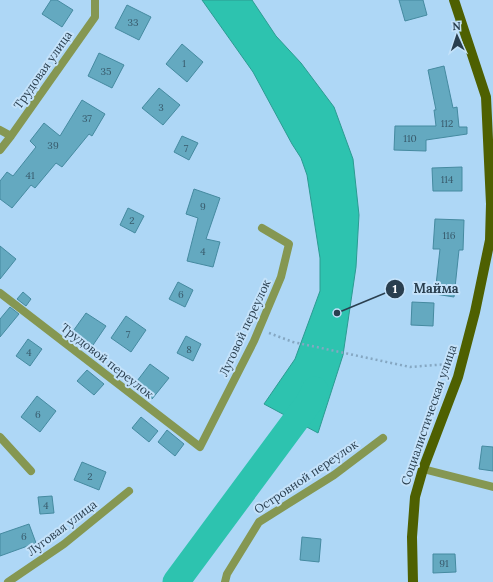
<svg xmlns="http://www.w3.org/2000/svg" width="493" height="582" viewBox="0 0 493 582" font-family="Lora,serif">
  <style>
    .water { fill: #2dc3af; stroke: #2c9b92 }
    .lines { fill: none; stroke-linecap: round; stroke-linejoin: round }
    .river { stroke: #2dc3af; stroke-width: 27 }
    .building { fill: #64a9c0; stroke: #458aa0 }
    .path { stroke: #85a7c2; stroke-width: 2.5; stroke-dasharray: 2 3; stroke-linecap: butt }
    .lane { stroke: #859752; stroke-width: 8 }
    .street { stroke: #859752; stroke-width: 8 }
    .primary { stroke: #4e6001; stroke-width: 10 }
    .labels { text-anchor: middle; stroke-width: 4; stroke-linejoin: round; paint-order: stroke }
    .number-label { font-size: 10px; fill: #385a6b }
    .street-label { font-size: 12px; fill: #2a3f4f; stroke: #c4e2fa }
    .leader { fill: none; stroke: #2a3f4f; stroke-width: 1.5 }
    .callout-dot { fill: #2a3f4f; stroke: #c4e2fa; stroke-width: 1.5 }
    .mark-label { font-size: 12px; text-anchor: middle; font-weight: bold; fill: #fff }
    .callout-label { font-size: 13px; text-anchor: middle; font-weight: bold; fill: #2a3f4f; stroke: #c4e2fa; stroke-width: 4; stroke-linejoin: round; paint-order: stroke }
  </style>
  <rect width="100%" height="100%" fill="#aed7f6"/>
  <path class="water" d="M 202,0 L 252,0 L 276,36 L 301,63 L 334,107 L 353,159 L 359,215 L 356,267 L 343,355 L 318,433 L 264,404 L 295,359 L 320,291 L 320,258 L 307,175 L 301,158 L 292,144 L 253,72 Z"/>
  <g class="lines">
    <path class="river" d="M 176,582 L 310,401 L 315,390"/>
  </g>
  <path class="building" d="M 51,0 L 57,0 L 73,10 L 62,27 L 42,14 Z
    M 399,0 L 423,0 L 427,15 L 405,21 Z
    M 127,5 L 151,17 L 139,40 L 115,28 Z
    M 182,44 L 203,62 L 187,82 L 166,64 Z
    M 99,53 L 124,65 L 112,88 L 88,76 Z
    M 444,66 L 453,108 L 457,107 L 459,127 L 467,127 L 467,134 L 426,140 L 426,151 L 394,150 L 395,126 L 436,126 L 434,110 L 436,110 L 428,70 Z
    M 159,88 L 180,105 L 163,125 L 142,108 Z
    M 82,100 L 105,114 L 92,136 L 89,134 L 62,167 L 56,163 L 35,188 L 31,185 L 12,208 L 0,199 L 0,181 L 7,172 L 13,176 L 36,147 L 30,141 L 44,123 L 60,136 Z
    M 182,136 L 198,143 L 189,160 L 174,152 Z
    M 462,167 L 462,191 L 433,191 L 432,168 Z
    M 194,189 L 220,198 L 206,239 L 220,242 L 213,267 L 187,261 L 198,218 L 186,214 Z
    M 128,208 L 144,216 L 135,233 L 120,225 Z
    M 435,219 L 464,220 L 463,250 L 459,250 L 454,297 L 435,294 L 440,249 L 433,249 Z
    M 0,246 L 16,259 L 0,279 Z
    M 178,282 L 193,290 L 185,307 L 169,299 Z
    M 23,292 L 31,299 L 26,306 L 17,299 Z
    M 412,302 L 434,303 L 433,326 L 411,325 Z
    M 10,307 L 19,314 L 0,337 L 0,319 Z
    M 86,313 L 106,326 L 91,348 L 71,334 Z
    M 126,316 L 146,330 L 131,352 L 111,338 Z
    M 186,336 L 201,344 L 193,361 L 177,353 Z
    M 28,339 L 42,349 L 30,366 L 16,356 Z
    M 150,364 L 169,378 L 152,399 L 134,385 Z
    M 87,370 L 104,384 L 94,395 L 77,381 Z
    M 37,396 L 56,411 L 40,432 L 21,417 Z
    M 141,417 L 158,431 L 149,442 L 132,428 Z
    M 167,430 L 184,444 L 175,456 L 158,442 Z
    M 482,446 L 493,447 L 493,471 L 479,469 Z
    M 82,462 L 106,472 L 99,490 L 74,480 Z
    M 52,496 L 54,513 L 40,514 L 38,497 Z
    M 29,524 L 36,543 L 0,556 L 0,534 Z
    M 302,537 L 321,539 L 319,562 L 300,560 Z
    M 433,554 L 455,554 L 456,572 L 433,573 Z"/>
  <g class="lines">
    <path class="path" d="M 269,333 L 293,342 L 410,367 L 449,364"/>
    <path class="lane" d="M 0,437 L 31,471"/>
    <path class="street" d="M 0,130 L 11,136
      M 0,150 L 11,136 L 95,17 L 95,0
      M 0,293 L 200,447 L 254,341 L 281,277 L 289,244 L 262,228
      M 423,469 L 493,487
      M 8,582 L 64,544 L 129,491
      M 225,582 L 227,574 L 259,522 L 334,475 L 383,438"/>
    <path class="primary" d="M 413,582 L 412,537 L 415,497 L 423,469 L 458,377 L 475,312 L 490,240 L 491,204 L 486,97 L 454,0"/>
  </g>
  <g class="labels">
    <g class="number-label">
      <text x="133" y="26">33</text>
      <text x="184" y="67">1</text>
      <text x="106" y="75">35</text>
      <text x="161" y="111">3</text>
      <text x="87" y="122">37</text>
      <text x="447" y="127">112</text>
      <text x="410" y="142">110</text>
      <text x="53" y="149">39</text>
      <text x="186" y="152">7</text>
      <text x="30" y="179">41</text>
      <text x="447" y="183">114</text>
      <text x="203" y="210">9</text>
      <text x="132" y="224">2</text>
      <text x="449" y="239">116</text>
      <text x="203" y="255">4</text>
      <text x="181" y="298">6</text>
      <text x="128" y="338">7</text>
      <text x="189" y="353">8</text>
      <text x="29" y="356">4</text>
      <text x="38" y="418">6</text>
      <text x="90" y="480">2</text>
      <text x="46" y="509">4</text>
      <text x="24" y="540">6</text>
      <text x="444" y="567">91</text>
    </g>
    <g class="street-label">
      <text transform="translate(43 70) rotate(-55)" y="4">Трудовая улица</text>
      <text transform="translate(245 328) rotate(-65)" y="4">Луговой переулок</text>
      <text transform="translate(107 361) rotate(38)" y="4">Трудовой переулок</text>
      <text transform="translate(429 415) rotate(-71)" y="4">Социалистическая улица</text>
      <text transform="translate(306 477) rotate(-34)" y="4">Островной переулок</text>
      <text transform="translate(62 528) rotate(-37)" y="4">Луговая улица</text>
    </g>
  </g>
  <path class="leader" d="M337 313L395 289"/>
  <g class="callout-dot">
    <circle cx="337" cy="313" r="4"/>
    <circle cx="395" cy="289" r="10"/>
  </g>
  <g class="mark-label">
    <text x="395" y="293">1</text>
  </g>
  <g class="callout-label">
    <text x="436" y="293">Майма</text>
  </g>
  <g transform="translate(457 36) rotate(357)" stroke="#c4e2fa" stroke-width="3" paint-order="stroke">
  <path d="M0-3L7 15L0 10L-7 15Z" fill="#2a3f4f"/>
  <text y="-6" font-size="11" font-weight="bold" text-anchor="middle" fill="#2a3f4f">N</text>
  </g>
</svg>
